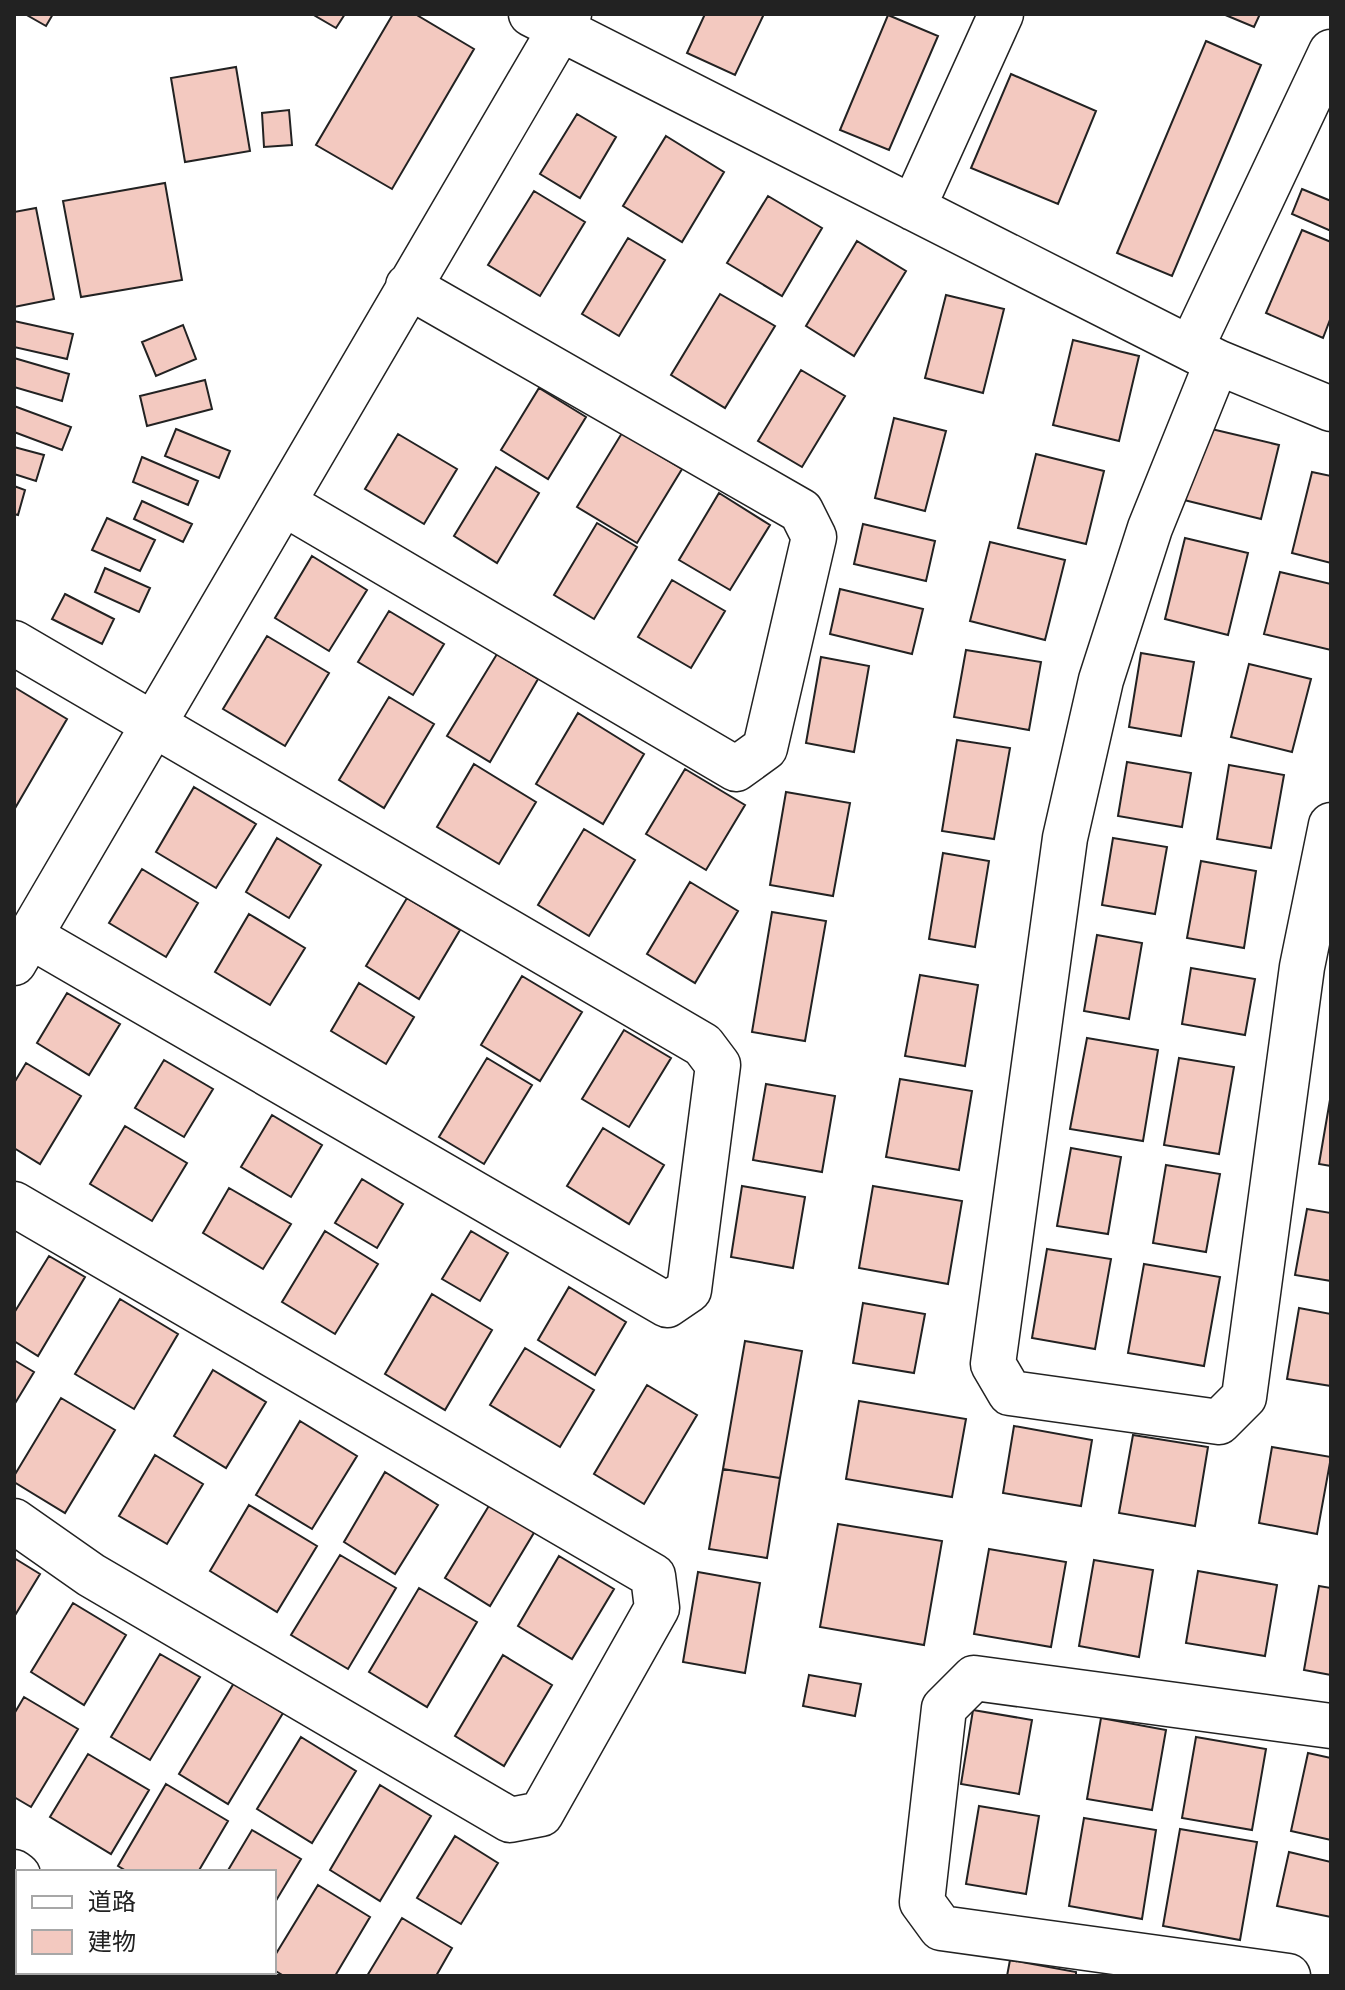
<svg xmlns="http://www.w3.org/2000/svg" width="1345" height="1990" viewBox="0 0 1345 1990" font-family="'Alegreya Sans','Noto Sans JP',sans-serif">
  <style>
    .building { fill: #f3c9c0; stroke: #222; stroke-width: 2 }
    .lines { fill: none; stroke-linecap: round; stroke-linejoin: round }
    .minor-casing { stroke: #222; stroke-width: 47 }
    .minor { stroke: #fff; stroke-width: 44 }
  </style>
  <rect width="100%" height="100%" fill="#fff"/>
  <path class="building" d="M 25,14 L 53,14 L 46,26 Z
    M 312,14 L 345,14 L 336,28 Z
    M 393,14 L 415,14 L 474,49 L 392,189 L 316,145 Z
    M 705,14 L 764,14 L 735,75 L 687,53 Z
    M 1223,14 L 1260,14 L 1254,27 Z
    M 888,15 L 938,36 L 889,150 L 840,130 Z
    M 1206,41 L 1261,65 L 1172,276 L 1117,253 Z
    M 236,67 L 250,151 L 185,162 L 171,78 Z
    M 1011,74 L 1096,111 L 1058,204 L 971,168 Z
    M 289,110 L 292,145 L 264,147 L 262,113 Z
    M 577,114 L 616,137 L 580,198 L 540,174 Z
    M 666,136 L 724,172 L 682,242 L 623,206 Z
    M 165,183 L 182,280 L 81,297 L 63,201 Z
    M 1302,189 L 1331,201 L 1331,231 L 1292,214 Z
    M 534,191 L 585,222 L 540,296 L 488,265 Z
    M 768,196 L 822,228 L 782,296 L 727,263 Z
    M 36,208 L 54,299 L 14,307 L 14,212 Z
    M 1302,230 L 1331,242 L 1331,317 L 1323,338 L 1266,313 Z
    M 628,238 L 665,260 L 619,336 L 582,314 Z
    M 857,241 L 906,271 L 854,356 L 806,326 Z
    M 720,294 L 775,326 L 725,408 L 671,375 Z
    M 946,295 L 1004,309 L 983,393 L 925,378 Z
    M 14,321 L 73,334 L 67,359 L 14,347 Z
    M 183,325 L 196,359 L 156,376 L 142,342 Z
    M 1073,340 L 1139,356 L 1119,441 L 1053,425 Z
    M 14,358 L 69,374 L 62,401 L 14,387 Z
    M 801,370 L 845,396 L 802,467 L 758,441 Z
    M 205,380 L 212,409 L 147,426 L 140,396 Z
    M 539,388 L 586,417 L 548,479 L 501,450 Z
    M 14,406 L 71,427 L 62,450 L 14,432 Z
    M 894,418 L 946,431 L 925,511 L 875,498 Z
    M 1203,427 L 1279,445 L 1261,519 L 1184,500 Z
    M 176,429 L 230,451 L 219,478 L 165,456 Z
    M 622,433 L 682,469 L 637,543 L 577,507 Z
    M 398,434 L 457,469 L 424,524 L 365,489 Z
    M 14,447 L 44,455 L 36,481 L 14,474 Z
    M 1036,454 L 1104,471 L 1086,544 L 1018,528 Z
    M 142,457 L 198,481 L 188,505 L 133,482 Z
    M 496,467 L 539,493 L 497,563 L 454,536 Z
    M 1312,472 L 1331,476 L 1331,563 L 1292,553 Z
    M 14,486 L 25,490 L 18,515 L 14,514 Z
    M 719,493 L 770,525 L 730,590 L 679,560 Z
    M 142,501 L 192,524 L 183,542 L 134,519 Z
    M 107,518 L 155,540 L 140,571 L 92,550 Z
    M 597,523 L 637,547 L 594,619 L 554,595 Z
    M 863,524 L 935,541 L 926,581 L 854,564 Z
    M 1185,538 L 1248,553 L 1228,635 L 1165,619 Z
    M 990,542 L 1065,560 L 1045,640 L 970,621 Z
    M 312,556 L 367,590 L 329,651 L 275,618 Z
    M 105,568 L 150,588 L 139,612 L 95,592 Z
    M 1280,572 L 1331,584 L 1331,650 L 1264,634 Z
    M 672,580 L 725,611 L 691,668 L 638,637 Z
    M 840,589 L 923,609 L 912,654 L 830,634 Z
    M 65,594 L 114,619 L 102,644 L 52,619 Z
    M 389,611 L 444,644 L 413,695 L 358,662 Z
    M 267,636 L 329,673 L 285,746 L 223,709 Z
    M 966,650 L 1041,662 L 1029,730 L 954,717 Z
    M 1141,653 L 1194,662 L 1181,736 L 1129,727 Z
    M 497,654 L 538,679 L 490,762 L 447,736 Z
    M 821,657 L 869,666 L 854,752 L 806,743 Z
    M 1249,664 L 1311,679 L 1292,752 L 1231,737 Z
    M 14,687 L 67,719 L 14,810 Z
    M 389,697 L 434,724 L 384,808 L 339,780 Z
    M 578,713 L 644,754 L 603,824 L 536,784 Z
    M 957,740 L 1010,748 L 994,839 L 942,831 Z
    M 1127,762 L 1191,773 L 1182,827 L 1118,816 Z
    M 474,764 L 536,802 L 499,864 L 437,827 Z
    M 1229,765 L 1284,775 L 1271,848 L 1217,839 Z
    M 685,769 L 745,805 L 706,870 L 646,834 Z
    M 194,787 L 256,824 L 216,888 L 156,852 Z
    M 786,792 L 850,803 L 833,896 L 770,885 Z
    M 584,829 L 635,860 L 589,936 L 538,905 Z
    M 277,838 L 321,865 L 289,918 L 246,892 Z
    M 1113,838 L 1167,847 L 1155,914 L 1102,905 Z
    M 943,853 L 989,861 L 975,947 L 929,939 Z
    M 1201,861 L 1256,871 L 1244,948 L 1187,938 Z
    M 142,869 L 198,903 L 166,957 L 109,923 Z
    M 690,882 L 738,911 L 695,983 L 647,954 Z
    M 407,898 L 460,930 L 419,999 L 366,966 Z
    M 772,912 L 826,921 L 805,1041 L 752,1032 Z
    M 249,914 L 305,948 L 270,1005 L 215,972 Z
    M 1097,935 L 1142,943 L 1129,1019 L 1084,1011 Z
    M 1191,968 L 1255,979 L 1245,1035 L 1182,1024 Z
    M 920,975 L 978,985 L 965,1066 L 905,1056 Z
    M 522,976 L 582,1012 L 540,1081 L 481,1045 Z
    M 359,983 L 414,1017 L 386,1064 L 331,1031 Z
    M 67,993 L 120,1024 L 89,1075 L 37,1043 Z
    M 624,1030 L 671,1058 L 629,1127 L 582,1099 Z
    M 1087,1038 L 1158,1050 L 1143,1141 L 1070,1129 Z
    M 487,1058 L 532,1085 L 484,1164 L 439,1137 Z
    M 1179,1058 L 1234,1067 L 1219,1154 L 1164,1145 Z
    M 164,1060 L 213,1089 L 184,1137 L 135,1108 Z
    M 26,1063 L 81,1096 L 40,1164 L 14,1148 L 14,1083 Z
    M 900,1079 L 972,1091 L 959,1170 L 886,1157 Z
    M 766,1084 L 835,1096 L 822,1172 L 753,1160 Z
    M 1331,1094 L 1331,1166 L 1319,1164 Z
    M 272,1115 L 322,1145 L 291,1197 L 241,1167 Z
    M 125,1126 L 187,1163 L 152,1221 L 90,1184 Z
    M 603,1128 L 664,1165 L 629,1224 L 567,1186 Z
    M 1071,1148 L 1121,1157 L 1108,1234 L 1057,1226 Z
    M 1166,1165 L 1220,1174 L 1206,1252 L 1153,1243 Z
    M 362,1179 L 403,1204 L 377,1248 L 335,1223 Z
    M 742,1186 L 805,1197 L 793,1268 L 731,1257 Z
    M 873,1186 L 962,1201 L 948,1284 L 859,1268 Z
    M 229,1188 L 291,1224 L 263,1269 L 203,1233 Z
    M 1307,1209 L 1331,1213 L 1331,1281 L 1295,1275 Z
    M 325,1231 L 378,1264 L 335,1334 L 282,1302 Z
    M 471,1231 L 508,1253 L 480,1301 L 442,1279 Z
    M 1047,1249 L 1111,1259 L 1095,1349 L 1032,1338 Z
    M 49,1256 L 85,1277 L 38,1356 L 14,1341 L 14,1313 Z
    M 1144,1264 L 1220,1277 L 1204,1366 L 1128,1353 Z
    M 569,1287 L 626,1322 L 595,1375 L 538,1340 Z
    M 432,1294 L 492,1330 L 445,1410 L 385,1374 Z
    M 120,1299 L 178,1334 L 134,1409 L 75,1374 Z
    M 863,1303 L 925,1314 L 914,1373 L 853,1363 Z
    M 1299,1308 L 1331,1314 L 1331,1386 L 1287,1379 Z
    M 745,1341 L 802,1351 L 780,1478 L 723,1469 Z
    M 525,1348 L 594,1390 L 560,1447 L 490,1405 Z
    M 14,1360 L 34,1372 L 14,1405 Z
    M 213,1370 L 266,1402 L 226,1468 L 174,1436 Z
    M 647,1385 L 697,1415 L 644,1504 L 594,1474 Z
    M 61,1398 L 115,1430 L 65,1513 L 14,1482 L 14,1476 Z
    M 859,1401 L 966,1419 L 952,1497 L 846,1479 Z
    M 300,1421 L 357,1456 L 312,1529 L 256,1495 Z
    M 1014,1426 L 1092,1440 L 1081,1506 L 1003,1493 Z
    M 1133,1435 L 1208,1447 L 1195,1526 L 1119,1513 Z
    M 1272,1447 L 1331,1457 L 1317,1534 L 1259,1523 Z
    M 155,1455 L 203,1484 L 167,1544 L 119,1516 Z
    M 723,1469 L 780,1478 L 767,1558 L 709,1549 Z
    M 385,1472 L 438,1505 L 395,1574 L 344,1542 Z
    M 490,1504 L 535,1531 L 490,1606 L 445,1578 Z
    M 249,1505 L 317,1546 L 277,1612 L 210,1571 Z
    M 838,1524 L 942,1541 L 924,1645 L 820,1627 Z
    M 989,1549 L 1066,1562 L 1051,1647 L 974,1634 Z
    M 340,1555 L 396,1588 L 348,1669 L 291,1635 Z
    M 559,1556 L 614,1589 L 572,1659 L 518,1626 Z
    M 14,1558 L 40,1574 L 14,1617 Z
    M 1094,1560 L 1153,1570 L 1139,1657 L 1079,1646 Z
    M 1198,1571 L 1277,1585 L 1265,1656 L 1186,1643 Z
    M 698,1572 L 760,1583 L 745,1673 L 683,1662 Z
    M 1319,1586 L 1331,1588 L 1331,1675 L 1304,1670 Z
    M 419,1588 L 477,1622 L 427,1707 L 369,1672 Z
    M 73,1603 L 126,1635 L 84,1705 L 31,1672 Z
    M 160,1654 L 200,1677 L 150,1760 L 111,1737 Z
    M 503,1655 L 552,1685 L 504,1766 L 455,1736 Z
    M 809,1675 L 861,1684 L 855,1716 L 803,1706 Z
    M 234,1683 L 283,1713 L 228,1804 L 179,1774 Z
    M 24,1697 L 78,1729 L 31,1807 L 14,1797 L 14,1714 Z
    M 973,1710 L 1032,1720 L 1019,1794 L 961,1784 Z
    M 1101,1718 L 1166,1730 L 1152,1810 L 1087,1799 Z
    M 301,1737 L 356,1771 L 312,1843 L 257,1809 Z
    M 1196,1737 L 1266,1749 L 1252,1830 L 1182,1818 Z
    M 1308,1753 L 1331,1758 L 1331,1840 L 1291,1831 Z
    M 88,1754 L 149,1790 L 111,1854 L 50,1817 Z
    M 166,1784 L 228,1821 L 198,1872 L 128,1872 L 118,1866 Z
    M 380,1785 L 431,1816 L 380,1901 L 330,1870 Z
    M 979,1806 L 1039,1816 L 1026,1894 L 966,1884 Z
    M 1084,1818 L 1156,1830 L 1142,1919 L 1069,1906 Z
    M 1180,1829 L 1257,1842 L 1240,1940 L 1163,1926 Z
    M 252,1830 L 301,1859 L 274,1904 L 274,1872 L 227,1872 Z
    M 455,1836 L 498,1863 L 461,1924 L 417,1898 Z
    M 1289,1852 L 1331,1862 L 1331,1917 L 1277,1906 Z
    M 318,1885 L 370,1917 L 335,1976 L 284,1976 L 274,1970 L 274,1957 Z
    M 14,1917 L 18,1919 L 18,1972 L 28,1972 L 26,1976 L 14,1976 Z
    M 402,1918 L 452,1948 L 436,1976 L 367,1976 Z
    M 1010,1960 L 1076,1972 L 1076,1976 L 1007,1976 Z"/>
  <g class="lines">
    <defs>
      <path id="minor" d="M 531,14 L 1217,362 L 1331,409
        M 913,208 L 1001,14
        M 1191,348 L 1331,52
        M 1217,362 L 1150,528 L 1101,680 L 1065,838 L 993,1364 L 1010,1393 L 1219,1422 L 1244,1397 L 1302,967 L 1331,825
        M 285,504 L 736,769 L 765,748 L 814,537 L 801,511 L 408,286
        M 14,643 L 703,1045 L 718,1065 L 689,1290 L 667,1305 L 30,936
        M 14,963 L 569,14
        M 14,1204 L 653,1576 L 657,1608 L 541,1814 L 510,1820 L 91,1575 L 14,1521
        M 14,1872 L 18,1875
        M 184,1972 L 191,1976
        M 1288,1976 L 941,1928 L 922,1902 L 944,1708 L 974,1678 L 1331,1726"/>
    </defs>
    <use href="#minor" class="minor-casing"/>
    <use href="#minor" class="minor"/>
  </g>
  <rect width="1345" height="1990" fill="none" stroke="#222222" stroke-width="32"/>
  <rect x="16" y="1870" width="260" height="104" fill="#ffffff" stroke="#a7a7a7" stroke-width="2"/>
  <rect x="32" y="1896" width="40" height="12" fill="#ffffff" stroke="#a7a7a7" stroke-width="2"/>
  <text x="88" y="1910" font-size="24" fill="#222222">道路</text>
  <rect x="32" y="1930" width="40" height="24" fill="#f3c9c0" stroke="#a7a7a7" stroke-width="2"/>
  <text x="88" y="1950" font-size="24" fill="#222222">建物</text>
</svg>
